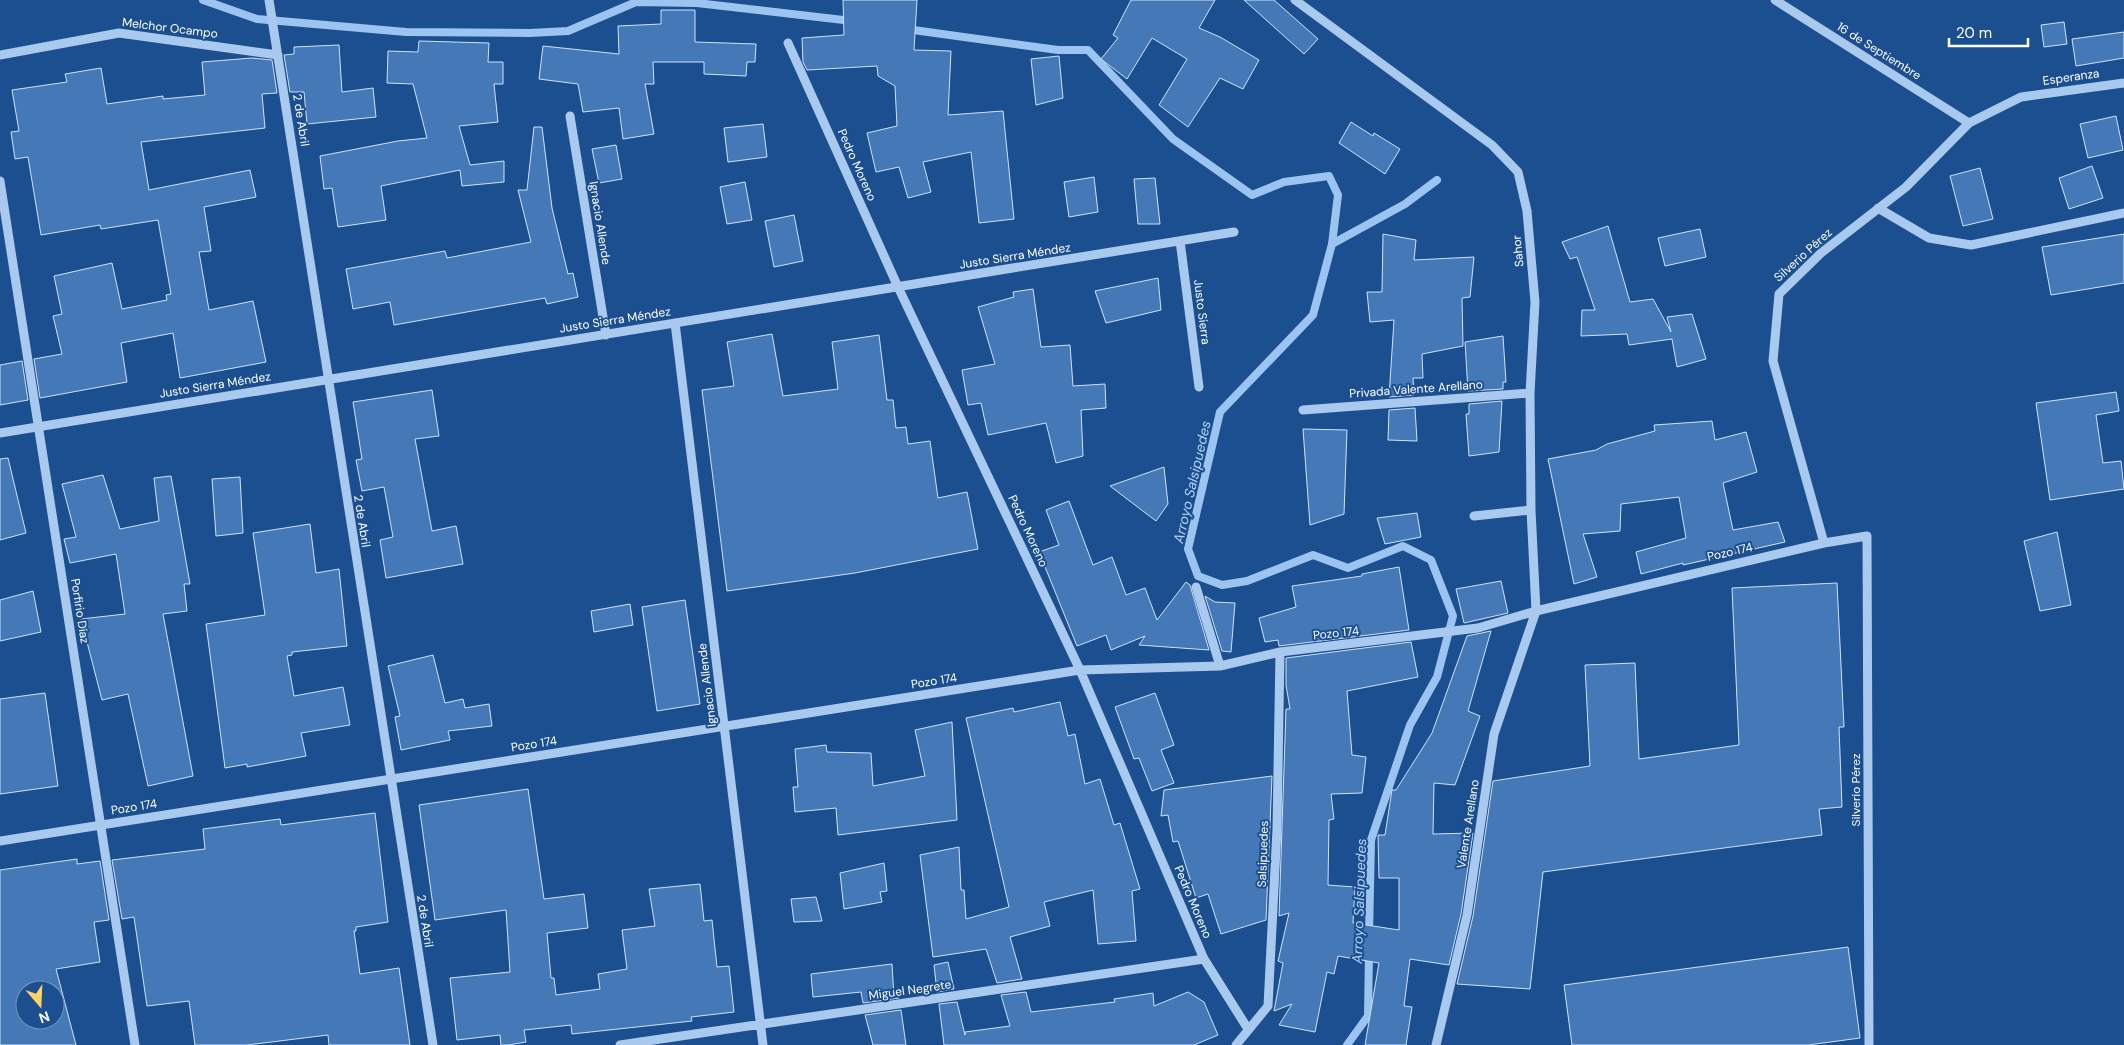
<svg xmlns="http://www.w3.org/2000/svg" width="2124" height="1045" viewBox="0 0 2124 1045" font-family="'DM Sans',sans-serif">
  <style>
    .lines { fill: none; stroke-linecap: round; stroke-linejoin: round }
    .stream { stroke: #9cc4f0; stroke-width: 8 }
    .building { fill: #4478b7; stroke: #cfe3fa; fill-rule: evenodd }
    .minor { stroke: #a9c9ee; stroke-width: 9 }
    .labels { text-anchor: middle; stroke-width: 4; stroke-linejoin: round; paint-order: stroke }
    .street-label { font-size: 12px; fill: #fff; stroke: #1b4f8f }
    .water-label { font-size: 14px; font-style: italic; fill: #b5d3f5; stroke: #1b4f8f }
  </style>
  <rect width="100%" height="100%" fill="#1b4f8f"/>
  <g class="lines">
    <path class="stream" d="M 203,0 L 257,19 L 406,32 L 530,33 L 568,31 L 636,2 L 697,3 L 852,21
      M 906,29 L 1058,50 L 1088,50 L 1173,139 L 1252,195 L 1284,182 L 1329,176 L 1338,195 L 1332,244
      M 1369,936 L 1371,840 L 1410,725 L 1437,677 L 1453,616 L 1431,560 L 1403,546 L 1348,568 L 1313,555 L 1247,581 L 1222,585 L 1198,576 L 1188,549 L 1220,412 L 1313,315 L 1332,244 L 1405,204 L 1437,180
      M 1347,1045 L 1368,1016 L 1369,952"/>
  </g>
  <path class="building" d="M 843,0 L 917,0 L 914,50 L 951,51 L 948,115 L 1003,111 L 1014,219 L 979,223 L 971,152 L 923,162 L 931,192 L 908,198 L 899,167 L 876,172 L 867,133 L 897,126 L 895,86 L 878,76 L 877,66 L 807,70 L 803,62 L 802,38 L 844,35 Z
    M 1131,0 L 1215,0 L 1199,28 L 1220,37 L 1259,60 L 1243,89 L 1220,78 L 1188,127 L 1159,105 L 1187,59 L 1152,38 L 1127,79 L 1101,59 L 1118,38 L 1113,35 Z
    M 1244,0 L 1274,0 L 1318,39 L 1304,54 Z
    M 661,10 L 695,10 L 695,42 L 756,44 L 755,62 L 747,62 L 746,76 L 704,74 L 704,62 L 653,62 L 654,84 L 645,84 L 654,134 L 623,139 L 619,108 L 583,112 L 578,84 L 539,79 L 543,46 L 619,54 L 618,26 L 661,24 Z
    M 2064,22 L 2067,44 L 2044,47 L 2041,25 Z
    M 2124,32 L 2124,58 L 2076,66 L 2072,39 Z
    M 419,41 L 489,43 L 488,62 L 503,62 L 503,84 L 494,84 L 498,122 L 459,126 L 470,165 L 504,161 L 504,182 L 462,186 L 460,170 L 381,186 L 386,220 L 338,227 L 332,188 L 324,189 L 320,156 L 398,141 L 427,138 L 413,84 L 387,83 L 388,51 L 418,52 Z
    M 339,45 L 342,92 L 373,88 L 376,117 L 307,124 L 304,92 L 290,92 L 284,55 L 294,54 L 294,47 Z
    M 1059,56 L 1063,98 L 1036,105 L 1031,59 Z
    M 252,58 L 272,60 L 277,93 L 262,94 L 265,128 L 141,142 L 149,190 L 250,170 L 256,197 L 204,207 L 211,251 L 199,252 L 209,310 L 253,301 L 266,362 L 180,378 L 173,333 L 121,343 L 127,382 L 40,398 L 34,359 L 62,354 L 53,316 L 62,314 L 54,276 L 112,263 L 122,309 L 167,300 L 166,295 L 171,294 L 158,220 L 101,229 L 100,225 L 41,235 L 28,157 L 15,159 L 11,132 L 19,131 L 12,90 L 67,82 L 65,74 L 101,68 L 107,104 L 163,96 L 163,99 L 205,95 L 202,62 Z
    M 2116,116 L 2123,150 L 2088,158 L 2080,124 Z
    M 1351,122 L 1373,136 L 1374,133 L 1400,149 L 1385,174 L 1339,143 Z
    M 763,124 L 767,157 L 728,162 L 724,128 Z
    M 534,127 L 542,127 L 552,208 L 568,274 L 573,273 L 578,297 L 547,304 L 545,298 L 394,325 L 390,302 L 353,309 L 346,269 L 445,251 L 447,258 L 531,242 L 518,190 L 527,190 Z
    M 616,145 L 622,179 L 599,183 L 592,149 Z
    M 2092,166 L 2103,198 L 2069,209 L 2059,178 Z
    M 1980,168 L 1993,219 L 1963,226 L 1950,176 Z
    M 1094,177 L 1098,212 L 1069,217 L 1064,182 Z
    M 1155,178 L 1160,224 L 1138,224 L 1134,179 Z
    M 745,182 L 752,220 L 727,224 L 720,187 Z
    M 794,215 L 803,261 L 774,267 L 765,221 Z
    M 1608,226 L 1630,302 L 1653,299 L 1671,332 L 1667,317 L 1692,314 L 1706,359 L 1677,367 L 1672,339 L 1629,345 L 1627,334 L 1581,336 L 1582,310 L 1595,310 L 1577,257 L 1570,259 L 1562,242 Z
    M 1700,229 L 1706,257 L 1665,266 L 1658,238 Z
    M 1383,234 L 1416,240 L 1414,260 L 1474,257 L 1470,297 L 1462,298 L 1463,346 L 1422,354 L 1423,378 L 1413,378 L 1414,395 L 1389,397 L 1394,320 L 1370,322 L 1367,292 L 1382,292 Z
    M 2124,234 L 2124,283 L 2051,295 L 2042,247 Z
    M 1158,278 L 1161,310 L 1106,323 L 1095,291 Z
    M 1033,289 L 1041,347 L 1070,345 L 1073,386 L 1105,384 L 1106,408 L 1081,410 L 1083,456 L 1056,463 L 1046,423 L 988,435 L 981,403 L 968,405 L 962,370 L 995,364 L 978,307 L 1014,297 L 1013,292 Z
    M 772,334 L 783,396 L 838,389 L 832,342 L 879,335 L 887,400 L 893,400 L 896,428 L 906,427 L 908,444 L 930,441 L 938,498 L 967,492 L 978,549 L 855,573 L 727,591 L 702,390 L 734,386 L 727,342 Z
    M 1503,336 L 1506,382 L 1503,382 L 1503,389 L 1468,391 L 1465,342 Z
    M 22,361 L 28,400 L 0,405 L 0,365 Z
    M 432,390 L 439,436 L 415,439 L 432,531 L 456,526 L 463,564 L 386,578 L 380,540 L 393,537 L 384,487 L 362,491 L 356,460 L 362,459 L 353,402 Z
    M 2116,392 L 2119,411 L 2096,415 L 2103,463 L 2121,461 L 2124,489 L 2050,500 L 2036,403 Z
    M 1502,401 L 1499,452 L 1469,456 L 1466,414 L 1469,414 L 1469,404 Z
    M 1415,408 L 1417,441 L 1388,440 L 1389,410 Z
    M 1712,421 L 1715,440 L 1746,432 L 1757,472 L 1723,483 L 1733,530 L 1778,522 L 1785,542 L 1683,565 L 1683,563 L 1641,574 L 1636,552 L 1686,538 L 1679,497 L 1621,504 L 1620,531 L 1583,534 L 1597,577 L 1574,584 L 1548,459 L 1596,450 L 1607,444 L 1655,431 L 1654,425 Z
    M 1303,429 L 1347,430 L 1344,514 L 1310,525 Z
    M 8,458 L 26,533 L 0,540 L 0,459 Z
    M 1164,467 L 1168,504 L 1156,521 L 1110,486 Z
    M 103,475 L 120,529 L 159,521 L 154,478 L 171,476 L 190,584 L 184,584 L 187,611 L 163,614 L 193,776 L 148,786 L 128,694 L 102,700 L 81,619 L 125,614 L 116,554 L 70,563 L 64,539 L 76,537 L 62,484 Z
    M 240,477 L 243,533 L 216,536 L 212,479 Z
    M 1069,501 L 1093,565 L 1112,557 L 1126,595 L 1145,588 L 1157,620 L 1186,582 L 1190,585 L 1209,650 L 1139,645 L 1145,636 L 1111,650 L 1106,635 L 1077,646 L 1039,552 L 1059,545 L 1046,510 Z
    M 1417,513 L 1421,537 L 1385,544 L 1377,518 Z
    M 310,524 L 316,573 L 339,569 L 347,646 L 292,652 L 292,655 L 287,656 L 294,696 L 343,687 L 350,725 L 301,733 L 306,756 L 247,767 L 247,764 L 225,768 L 206,624 L 265,615 L 253,533 Z
    M 2057,532 L 2071,605 L 2040,611 L 2024,541 Z
    M 1399,567 L 1409,630 L 1279,646 L 1278,640 L 1265,642 L 1259,618 L 1296,607 L 1292,586 L 1362,576 L 1362,574 Z
    M 1501,581 L 1508,613 L 1464,623 L 1456,589 Z
    M 1837,583 L 1844,727 L 1839,727 L 1842,807 L 1819,809 L 1822,835 L 1543,872 L 1530,989 L 1457,984 L 1473,916 L 1493,781 L 1590,766 L 1585,665 L 1635,663 L 1639,759 L 1739,745 L 1732,588 Z
    M 33,591 L 41,632 L 0,641 L 0,600 Z
    M 1205,596 L 1215,602 L 1235,603 L 1231,652 L 1222,651 Z
    M 685,600 L 700,704 L 657,711 L 642,607 Z
    M 630,604 L 633,625 L 594,632 L 591,611 Z
    M 1491,631 L 1468,711 L 1480,716 L 1455,785 L 1434,783 L 1433,834 L 1473,833 L 1461,914 L 1449,965 L 1410,959 L 1404,1006 L 1412,1007 L 1406,1045 L 1365,1045 L 1379,963 L 1338,956 L 1334,974 L 1327,972 L 1315,1032 L 1279,1025 L 1292,1004 L 1274,1011 L 1283,963 L 1278,961 L 1289,913 L 1279,916 L 1286,709 L 1290,709 L 1286,685 L 1286,658 L 1411,642 L 1418,677 L 1347,691 L 1352,755 L 1366,757 L 1362,793 L 1331,794 L 1334,819 L 1329,820 L 1328,885 L 1355,887 L 1353,923 L 1399,930 L 1399,878 L 1379,878 L 1378,835 L 1385,835 L 1392,790 L 1396,790 L 1432,733 L 1467,636 Z
    M 433,655 L 445,703 L 463,699 L 465,708 L 489,704 L 492,726 L 448,731 L 450,740 L 401,750 L 395,717 L 400,716 L 388,666 Z
    M 45,693 L 58,786 L 0,794 L 0,699 Z
    M 1155,693 L 1174,745 L 1161,750 L 1174,783 L 1152,791 L 1139,758 L 1134,759 L 1115,707 Z
    M 1060,702 L 1068,736 L 1075,734 L 1085,784 L 1100,779 L 1114,825 L 1120,823 L 1140,889 L 1132,891 L 1136,941 L 1098,944 L 1093,890 L 1044,902 L 1050,926 L 1010,937 L 1022,979 L 997,983 L 986,949 L 933,957 L 920,855 L 959,847 L 961,890 L 964,890 L 966,919 L 1009,907 L 966,718 L 1013,708 L 1014,712 Z
    M 952,722 L 957,820 L 838,835 L 836,808 L 795,812 L 793,787 L 798,787 L 795,749 L 826,745 L 827,752 L 871,753 L 873,786 L 925,776 L 915,730 Z
    M 1272,776 L 1266,920 L 1221,934 L 1208,894 L 1196,898 L 1178,841 L 1173,842 L 1168,815 L 1161,816 L 1164,790 Z
    M 528,789 L 544,899 L 584,894 L 588,928 L 547,933 L 551,978 L 554,978 L 556,995 L 600,989 L 598,974 L 627,969 L 622,930 L 655,926 L 649,889 L 700,884 L 704,921 L 712,920 L 717,967 L 729,966 L 734,1012 L 691,1017 L 692,1021 L 572,1034 L 571,1025 L 524,1030 L 526,1042 L 508,1045 L 501,1045 L 500,1035 L 457,1040 L 450,978 L 510,972 L 506,910 L 435,920 L 419,805 Z
    M 375,813 L 388,922 L 356,927 L 356,931 L 354,931 L 360,974 L 399,968 L 410,1045 L 329,1045 L 328,1035 L 247,1045 L 195,1045 L 189,1001 L 147,1006 L 134,917 L 122,919 L 112,860 L 205,849 L 203,829 L 280,819 L 281,825 Z
    M 77,859 L 77,864 L 100,861 L 109,920 L 94,922 L 100,962 L 56,969 L 76,1045 L 0,1045 L 0,870 ZM 25,990 L 55,990 L 55,1020 L 25,1020 Z
    M 884,863 L 887,891 L 880,892 L 882,902 L 844,909 L 840,873 Z
    M 816,897 L 822,921 L 794,922 L 791,899 Z
    M 1848,947 L 1860,1038 L 1808,1045 L 1572,1045 L 1564,985 Z
    M 948,962 L 954,989 L 937,992 L 934,965 Z
    M 892,964 L 894,997 L 899,996 L 899,998 L 863,1003 L 861,992 L 813,997 L 811,974 Z
    M 1026,992 L 1031,1012 L 1115,1002 L 1114,999 L 1153,993 L 1154,1006 L 1188,992 L 1204,1002 L 1218,1035 L 1194,1045 L 944,1045 L 939,1004 L 957,1002 L 965,1035 L 965,1032 L 1010,1026 L 1001,995 Z
    M 901,1010 L 906,1045 L 873,1045 L 865,1015 Z"/>
  <g class="lines">
    <path class="minor" d="M 269,0 L 433,1045
      M 1295,0 L 1492,145 L 1518,172 L 1527,211 L 1535,302 L 1530,393 L 1531,510 L 1536,611 L 1494,734 L 1467,915 L 1436,1045
      M 1775,0 L 1969,123
      M 788,43 L 898,287 L 1080,670 L 1204,959 L 1248,1029
      M 0,55 L 119,33 L 278,55
      M 570,116 L 606,335
      M 0,181 L 135,1045
      M 1878,208 L 1929,238 L 1971,245 L 2124,213
      M 1180,241 L 1199,387
      M 675,323 L 763,1045
      M 1303,410 L 1530,393
      M 0,433 L 1234,232
      M 1474,516 L 1531,510
      M 1824,543 L 1773,361 L 1779,294 L 1821,253 L 1906,187 L 1969,123 L 2021,97 L 2124,83
      M 1196,587 L 1220,666
      M 0,841 L 1080,670 L 1220,666 L 1280,652 L 1478,628 L 1536,611 L 1824,543 L 1867,536 L 1869,1045
      M 620,1045 L 1204,959
      M 1236,1045 L 1268,1006 L 1277,829 L 1280,652"/>
  </g>
  <g class="labels">
    <g class="street-label">
      <text transform="translate(170 28) rotate(7)" y="4">Melchor Ocampo</text>
      <text transform="translate(1879 51) rotate(32)" y="4">16 de Septiembre</text>
      <text transform="translate(2071 77) rotate(-8)" y="4">Esperanza</text>
      <text transform="translate(301 120) rotate(81)" y="4">2 de Abril</text>
      <text transform="translate(857 165) rotate(66)" y="4">Pedro Moreno</text>
      <text transform="translate(600 223) rotate(81)" y="4">Ignacio Allende</text>
      <text transform="translate(1518 251) rotate(-95)" y="4">Sahor</text>
      <text transform="translate(1803 255) rotate(-42)" y="4">Silverio Pérez</text>
      <text transform="translate(1015 256) rotate(-9)" y="4">Justo Sierra Méndez</text>
      <text transform="translate(1202 312) rotate(83)" y="4">Justo Sierra</text>
      <text transform="translate(615 320) rotate(-9)" y="4">Justo Sierra Méndez</text>
      <text transform="translate(215 385) rotate(-9)" y="4">Justo Sierra Méndez</text>
      <text transform="translate(1416 389) rotate(-4)" y="4">Privada Valente Arellano</text>
      <text transform="translate(362 521) rotate(81)" y="4">2 de Abril</text>
      <text transform="translate(1028 531) rotate(65)" y="4">Pedro Moreno</text>
      <text transform="translate(1730 552) rotate(-13)" y="4">Pozo 174</text>
      <text transform="translate(80 611) rotate(81)" y="4">Porfirio Díaz</text>
      <text transform="translate(1336 633) rotate(-6)" y="4">Pozo 174</text>
      <text transform="translate(934 681) rotate(-9)" y="4">Pozo 174</text>
      <text transform="translate(707 685) rotate(-97)" y="4">Ignacio Allende</text>
      <text transform="translate(534 744) rotate(-9)" y="4">Pozo 174</text>
      <text transform="translate(1856 790) rotate(-90)" y="4">Silverio Pérez</text>
      <text transform="translate(134 807) rotate(-9)" y="4">Pozo 174</text>
      <text transform="translate(1468 824) rotate(-81)" y="4">Valente Arellano</text>
      <text transform="translate(1263 854) rotate(-88)" y="4">Salsipuedes</text>
      <text transform="translate(1193 902) rotate(67)" y="4">Pedro Moreno</text>
      <text transform="translate(425 921) rotate(81)" y="4">2 de Abril</text>
      <text transform="translate(910 990) rotate(-8)" y="4">Miguel Negrete</text>
    </g>
    <g class="water-label">
      <text transform="translate(1192 482) rotate(-77)" y="5">Arroyo Salsipuedes</text>
      <text transform="translate(1359 901) rotate(-88)" y="5">Arroyo Salsipuedes</text>
    </g>
  </g>
  <g transform="translate(40 1005) rotate(161)"><circle r="24" fill="#1b4f8f" stroke="#7695bc"/>
  <path d="M0-4L9 19L0 12L-9 19Z" fill="#ffd166"/>
  <text y="-8" font-size="14" font-weight="bold" text-anchor="middle" fill="#ffffff">N</text>
  </g>
  <path d="M1949 38v8h79v-8" fill="none" stroke="#ffffff" stroke-width="2.5"/>
  <text x="1956" y="38" font-size="15" fill="#ffffff" stroke="#1b4f8f" stroke-width="4" paint-order="stroke">20 m</text>
</svg>
